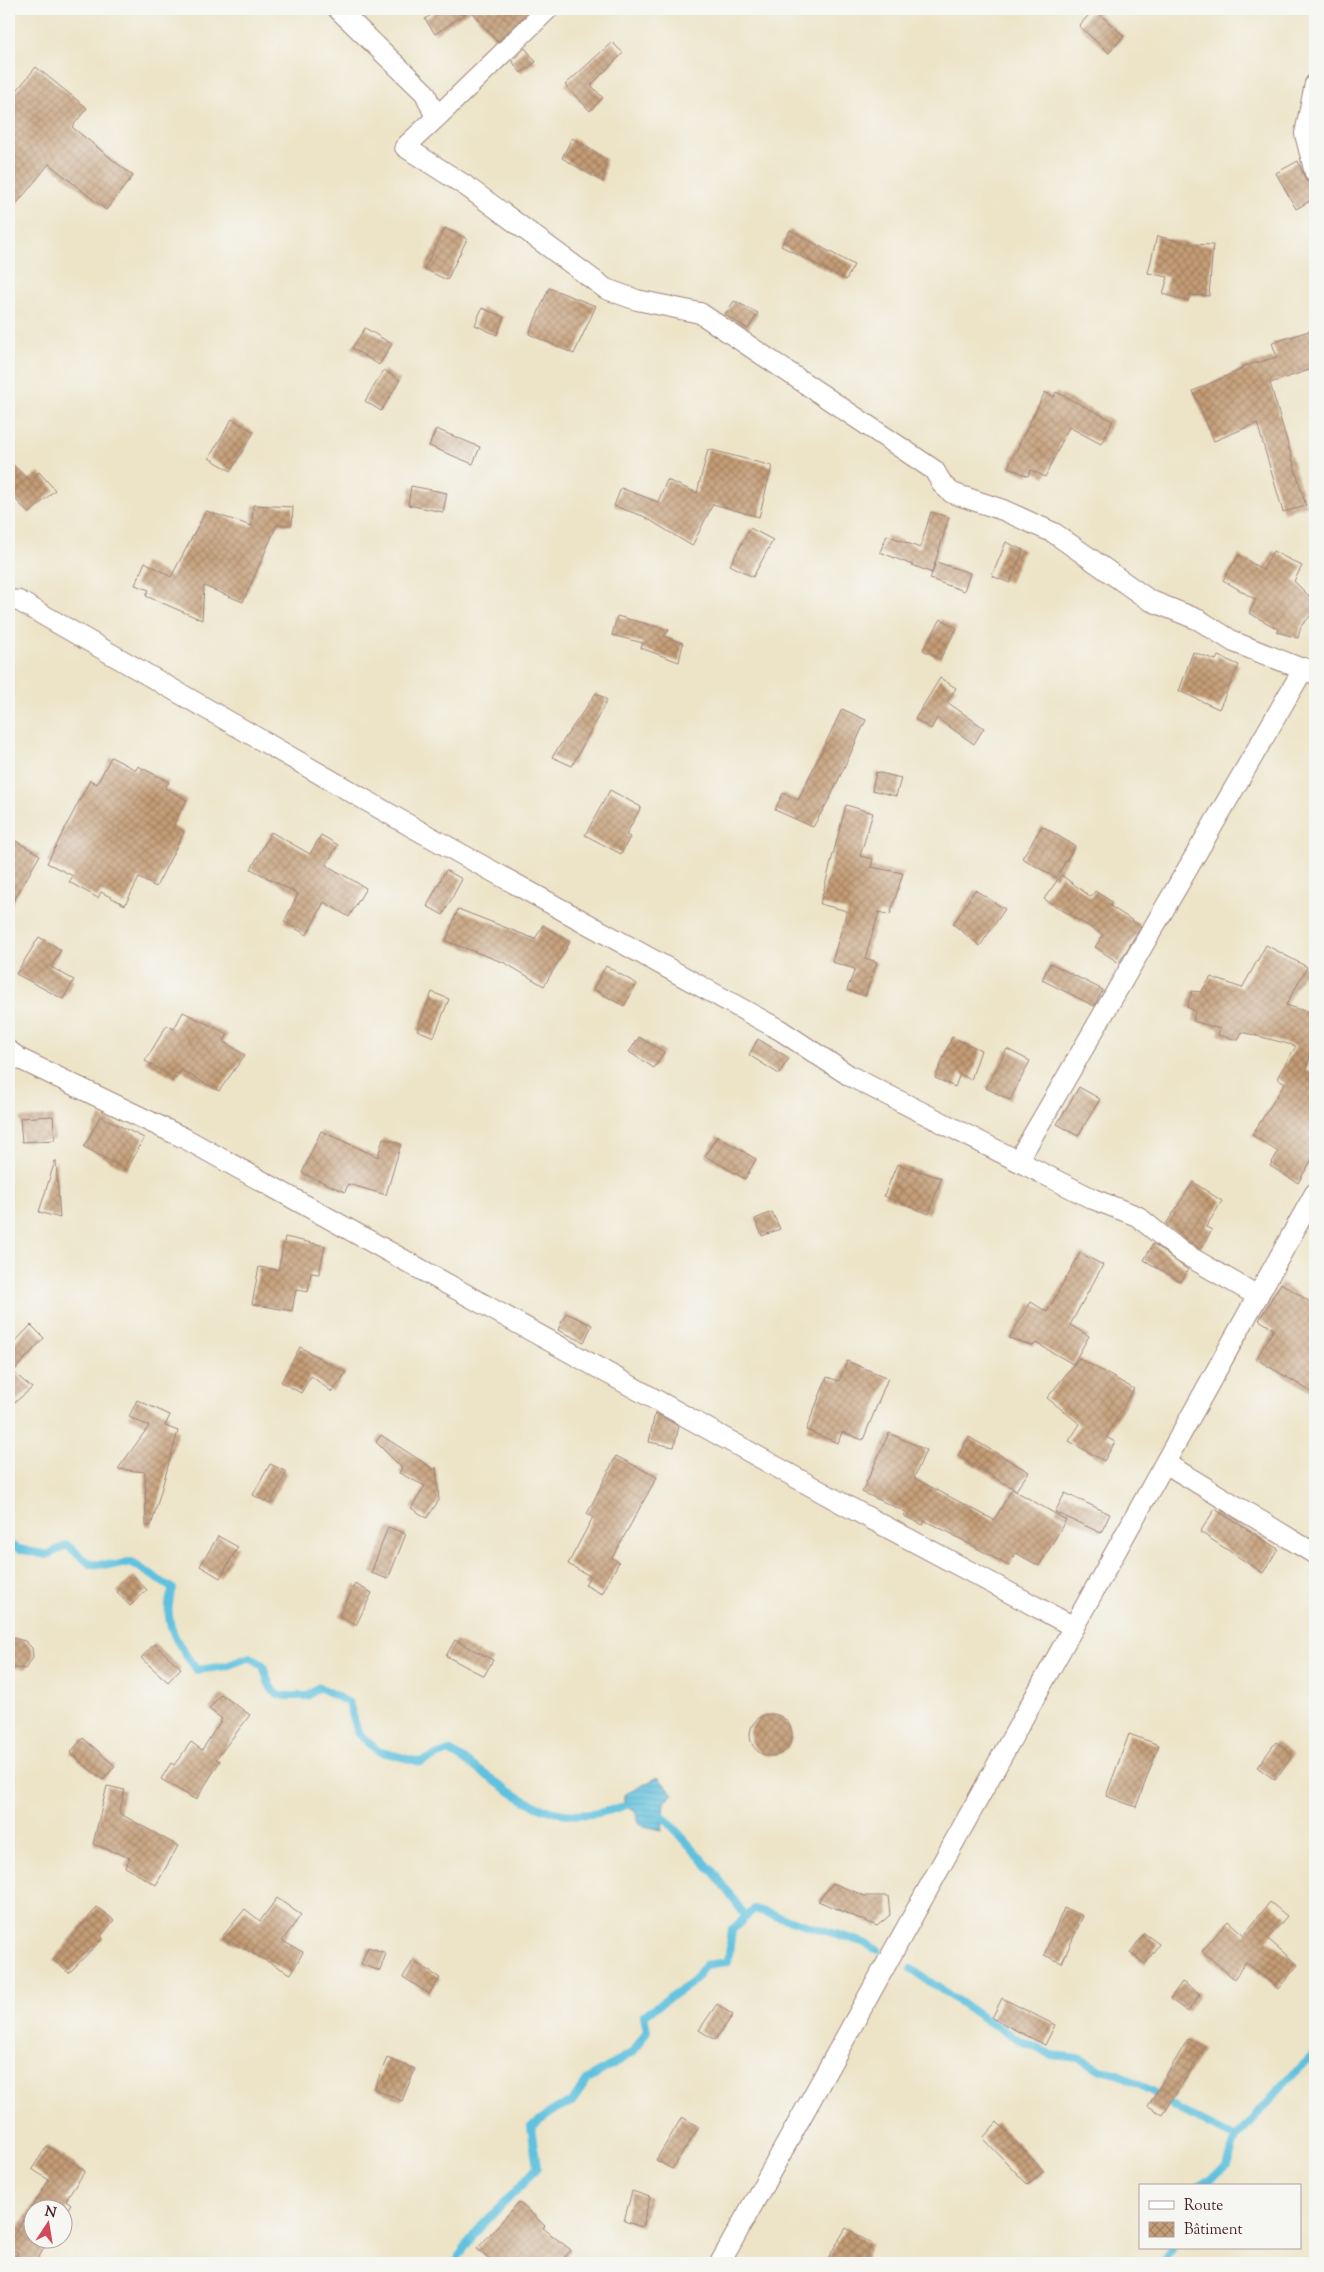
<svg xmlns="http://www.w3.org/2000/svg" width="1324" height="2272" viewBox="0 0 1324 2272" font-family="'Sorts Mill Goudy',serif">
  <style>
    .water { fill: url(#water-rules); stroke: #547084 }
    .lines { fill: none; stroke-linecap: round; stroke-linejoin: round }
    .stream { stroke: #5fc1de; stroke-width: 8 }
    .building { fill: url(#building-cross-hatch) }
    .street-casing { stroke: #9c827a; stroke-width: 22 }
    .street { stroke: #fff; stroke-width: 20 }
  </style>
  <defs>
    <pattern id="water-rules" width="6" height="5" patternUnits="userSpaceOnUse" patternTransform="scale(1.25)"><rect width="6" height="5" fill="#5fc1de"/><path d="M0 2.5h6" fill="none" stroke="#54a5bf"/></pattern>
    <pattern id="building-cross-hatch" width="8" height="8" patternUnits="userSpaceOnUse" patternTransform="scale(1.25)"><rect width="8" height="8" fill="#c49d76"/><path d="M0 0l8 8M0 8l8-8" fill="none" stroke="#a17f61"/></pattern>
  </defs>
  <rect width="100%" height="100%" fill="#f6f6f2"/>
  <filter id="ink" filterUnits="userSpaceOnUse"><feTurbulence type="fractalNoise" baseFrequency=".02" numOctaves="2"/><feDisplacementMap in="SourceGraphic" scale="10" xChannelSelector="R" yChannelSelector="G"/><feConvolveMatrix kernelMatrix="1 2 1 2 8 2 1 2 1" color-interpolation-filters="sRGB"/></filter>
  <filter id="wash" filterUnits="userSpaceOnUse"><feTurbulence type="fractalNoise" baseFrequency=".0096" numOctaves="4" result="noise"/><feDisplacementMap in="SourceGraphic" scale="20" xChannelSelector="R" yChannelSelector="G"/><feGaussianBlur stdDeviation="1.12" result="paint"/><feColorMatrix in="noise" values="0 0 0 0 0 0 0 0 0 0 0 0 0 0 0 0 0 1.4 0 .05"/><feComposite in="paint" operator="in"/></filter>
  <g filter="url(#wash)">
    <rect width="100%" height="100%" fill="#ede4c8"/>
    <path class="water" d="M 658,1777 L 673,1794 L 664,1802 L 662,1830 L 640,1825 L 635,1811 L 624,1806 L 624,1795 Z"/>
    <g class="lines">
      <path class="stream" d="M 9,1544 L 19,1549 L 47,1555 L 67,1545 L 90,1564 L 117,1565 L 131,1562 L 173,1589 C 160,1620 178,1646 197,1670 L 226,1666 L 250,1657 L 263,1665 C 272,1699 275,1696 308,1696 L 319,1687 L 349,1703 L 358,1733 L 378,1751 L 420,1762 L 449,1751 C 512,1787 543,1835 624,1806
        M 662,1815 L 716,1875 L 746,1917
        M 911,1969 L 986,2020 L 1025,2043 L 1052,2055 L 1079,2058 L 1101,2070 L 1118,2074 L 1153,2092 L 1181,2111 L 1236,2138
        M 1200,2186 L 1227,2166 L 1236,2138 L 1279,2089 L 1315,2053
        M 456,2263 C 474,2225 512,2200 537,2167 L 531,2127 L 555,2109 L 572,2102 L 588,2079 L 633,2052 L 647,2031 L 644,2015 L 694,1981 L 705,1965 L 728,1962 L 732,1930 L 754,1909 L 862,1942 L 878,1950
        M 1162,2263 L 1171,2248"/>
    </g>
    <g id="blocks">
      <path class="building" d="M 440,9 L 531,9 L 497,42 L 471,10 L 435,34 L 425,19 Z
        M 1094,9 L 1124,36 L 1109,53 L 1079,26 Z
        M 612,42 L 623,53 L 591,85 L 603,98 L 590,111 L 565,85 Z
        M 525,48 L 536,62 L 521,73 L 512,61 Z
        M 36,67 L 87,108 L 72,127 L 133,176 L 106,210 L 49,164 L 9,213 L 9,100 Z
        M 572,138 L 606,159 L 603,182 L 562,158 Z
        M 1298,161 L 1306,181 L 1315,190 L 1315,198 L 1296,209 L 1276,173 Z
        M 445,228 L 467,239 L 447,280 L 424,269 Z
        M 790,230 L 854,265 L 846,280 L 781,246 Z
        M 1157,236 L 1191,244 L 1213,245 L 1209,296 L 1190,295 L 1188,301 L 1163,294 L 1168,277 L 1148,273 Z
        M 549,288 L 596,306 L 574,354 L 529,334 Z
        M 734,301 L 758,313 L 748,329 L 725,315 Z
        M 482,308 L 504,317 L 497,335 L 475,325 Z
        M 365,328 L 392,344 L 379,365 L 352,348 Z
        M 1315,329 L 1315,368 L 1270,383 L 1306,506 L 1283,512 L 1257,423 L 1214,441 L 1193,391 L 1242,369 L 1241,367 L 1277,357 L 1272,343 Z
        M 384,370 L 400,380 L 381,411 L 365,401 Z
        M 1045,392 L 1054,397 L 1056,392 L 1113,421 L 1101,444 L 1069,427 L 1045,477 L 1031,470 L 1028,476 L 1008,467 Z
        M 232,419 L 254,432 L 231,471 L 209,458 Z
        M 436,429 L 480,447 L 473,464 L 429,446 Z
        M 708,449 L 772,466 L 759,517 L 713,504 L 692,546 L 643,516 L 614,506 L 621,488 L 658,502 L 667,480 L 697,493 Z
        M 9,461 L 29,480 L 39,472 L 55,490 L 29,514 L 9,492 Z
        M 411,486 L 447,493 L 443,512 L 408,505 Z
        M 253,505 L 293,507 L 292,525 L 277,525 L 243,602 L 204,586 L 202,620 L 146,596 L 149,590 L 135,585 L 145,562 L 171,577 L 206,511 L 252,526 Z
        M 931,512 L 949,517 L 932,573 L 880,552 L 887,535 L 920,548 Z
        M 750,528 L 773,540 L 753,577 L 730,565 Z
        M 1006,542 L 1023,550 L 1010,583 L 992,576 Z
        M 1273,551 L 1302,566 L 1294,581 L 1315,602 L 1315,611 L 1301,626 L 1298,638 L 1277,632 L 1278,629 L 1249,613 L 1256,600 L 1223,580 L 1239,555 L 1263,570 Z
        M 936,562 L 970,573 L 964,591 L 930,579 Z
        M 617,616 L 669,630 L 664,636 L 683,643 L 679,662 L 641,648 L 643,643 L 612,635 Z
        M 941,619 L 957,628 L 940,659 L 923,650 Z
        M 1193,652 L 1216,660 L 1218,656 L 1239,665 L 1219,709 L 1179,691 Z
        M 940,678 L 956,688 L 947,702 L 984,728 L 974,744 L 937,718 L 931,729 L 915,719 Z
        M 596,693 L 607,700 L 572,766 L 552,757 Z
        M 842,709 L 866,720 L 830,798 L 813,827 L 775,810 L 783,793 L 798,800 Z
        M 111,757 L 136,770 L 138,766 L 169,782 L 165,788 L 187,800 L 173,826 L 184,832 L 156,887 L 139,878 L 125,905 L 101,892 L 98,898 L 69,882 L 73,876 L 47,863 L 90,780 L 97,784 Z
        M 876,772 L 901,778 L 896,796 L 872,790 Z
        M 610,790 L 641,807 L 626,835 L 630,837 L 621,854 L 585,835 Z
        M 846,805 L 873,813 L 860,856 L 873,859 L 871,867 L 903,873 L 890,915 L 879,912 L 865,958 L 877,962 L 865,996 L 847,990 L 855,969 L 832,962 L 847,911 L 820,904 Z
        M 1042,826 L 1075,846 L 1056,878 L 1022,858 Z
        M 271,832 L 310,854 L 321,835 L 338,845 L 326,865 L 366,888 L 349,917 L 324,902 L 307,935 L 284,922 L 298,894 L 251,869 Z
        M 9,837 L 40,855 L 9,909 Z
        M 446,870 L 462,879 L 443,915 L 427,906 Z
        M 1061,875 L 1091,897 L 1095,891 L 1112,902 L 1110,906 L 1141,926 L 1119,963 L 1095,947 L 1103,935 L 1044,899 Z
        M 975,890 L 1005,909 L 980,946 L 953,924 Z
        M 458,909 L 535,939 L 543,925 L 570,942 L 544,986 L 505,963 L 446,941 Z
        M 39,937 L 61,950 L 51,967 L 74,980 L 63,999 L 16,974 Z
        M 1266,945 L 1307,967 L 1286,1005 L 1315,1014 L 1315,1037 L 1306,1070 L 1315,1075 L 1315,1154 L 1298,1183 L 1270,1166 L 1278,1152 L 1252,1135 L 1285,1083 L 1277,1078 L 1296,1046 L 1242,1032 L 1238,1040 L 1218,1035 L 1220,1029 L 1193,1021 L 1195,1011 L 1187,1007 L 1192,991 L 1201,992 L 1211,977 L 1242,988 Z
        M 1050,963 L 1103,990 L 1094,1006 L 1042,980 Z
        M 606,966 L 637,984 L 624,1006 L 593,989 Z
        M 432,992 L 449,999 L 434,1037 L 417,1030 Z
        M 183,1012 L 228,1034 L 224,1042 L 245,1055 L 219,1091 L 181,1070 L 176,1079 L 145,1061 L 167,1025 L 174,1029 Z
        M 639,1037 L 664,1052 L 654,1068 L 629,1052 Z
        M 952,1037 L 981,1050 L 971,1080 L 960,1074 L 955,1087 L 935,1078 Z
        M 758,1039 L 789,1058 L 779,1074 L 749,1055 Z
        M 1007,1049 L 1030,1061 L 1010,1100 L 986,1088 Z
        M 1079,1087 L 1100,1099 L 1078,1136 L 1057,1124 Z
        M 53,1116 L 55,1140 L 22,1142 L 20,1118 Z
        M 100,1116 L 144,1138 L 127,1170 L 84,1147 Z
        M 321,1131 L 378,1157 L 383,1138 L 401,1144 L 386,1195 L 348,1184 L 345,1192 L 302,1173 Z
        M 717,1136 L 756,1159 L 745,1179 L 705,1156 Z
        M 55,1161 L 56,1161 L 60,1218 L 39,1212 Z
        M 897,1164 L 941,1178 L 929,1214 L 884,1196 Z
        M 1193,1182 L 1222,1201 L 1206,1227 L 1212,1230 L 1200,1249 L 1166,1224 Z
        M 772,1212 L 780,1229 L 762,1236 L 755,1219 Z
        M 285,1237 L 325,1246 L 319,1274 L 311,1273 L 308,1292 L 296,1290 L 292,1311 L 252,1304 L 259,1267 L 278,1270 Z
        M 1153,1244 L 1188,1270 L 1181,1282 L 1144,1260 Z
        M 1080,1253 L 1103,1265 L 1070,1325 L 1089,1336 L 1073,1364 L 1036,1343 L 1033,1346 L 1009,1338 L 1031,1302 L 1047,1312 Z
        M 1281,1283 L 1315,1305 L 1315,1394 L 1256,1359 L 1274,1329 L 1259,1320 Z
        M 566,1313 L 592,1325 L 584,1342 L 558,1330 Z
        M 31,1325 L 44,1338 L 13,1372 L 32,1388 L 9,1407 L 9,1348 Z
        M 300,1347 L 346,1373 L 332,1392 L 311,1376 L 301,1393 L 281,1382 Z
        M 1079,1358 L 1134,1389 L 1106,1437 L 1115,1442 L 1104,1461 L 1069,1441 L 1080,1424 L 1047,1398 Z
        M 847,1361 L 888,1378 L 863,1440 L 842,1432 L 838,1443 L 806,1430 L 827,1377 L 839,1381 Z
        M 137,1400 L 170,1415 L 165,1426 L 178,1431 L 151,1526 L 146,1526 L 145,1472 L 118,1469 L 149,1426 L 129,1417 Z
        M 655,1413 L 679,1426 L 674,1447 L 649,1442 Z
        M 889,1433 L 926,1450 L 914,1478 L 994,1520 L 1012,1489 L 1066,1520 L 1039,1566 L 1016,1553 L 1009,1566 L 948,1532 L 925,1521 L 923,1525 L 904,1516 L 906,1512 L 862,1492 Z
        M 381,1435 L 435,1470 L 436,1467 L 439,1500 L 427,1518 L 411,1508 L 425,1486 L 399,1473 L 402,1468 L 376,1442 Z
        M 969,1437 L 1029,1472 L 1016,1490 L 958,1456 Z
        M 616,1456 L 657,1477 L 612,1558 L 619,1562 L 602,1594 L 585,1585 L 590,1576 L 568,1564 L 593,1517 L 587,1514 Z
        M 270,1464 L 287,1472 L 270,1504 L 253,1495 Z
        M 1065,1493 L 1110,1514 L 1101,1533 L 1055,1512 Z
        M 1215,1509 L 1278,1549 L 1263,1573 L 1200,1532 Z
        M 388,1527 L 406,1534 L 388,1579 L 371,1573 Z
        M 218,1536 L 238,1547 L 220,1578 L 200,1566 Z
        M 134,1576 L 147,1590 L 130,1606 L 117,1592 Z
        M 355,1584 L 372,1593 L 356,1625 L 339,1616 Z
        M 9,1637 L 25,1641 L 32,1648 L 33,1658 L 25,1669 L 9,1667 Z
        M 455,1640 L 493,1660 L 484,1676 L 446,1656 Z
        M 154,1644 L 181,1668 L 168,1682 L 141,1658 Z
        M 221,1694 L 250,1715 L 216,1759 L 220,1761 L 196,1800 L 161,1779 L 171,1763 L 174,1765 L 191,1742 L 202,1750 L 222,1719 L 209,1709 Z
        M750 1735a21 21 0 1 1 42 0a21 21 0 1 1-42 0Z
        M 1129,1734 L 1159,1745 L 1136,1807 L 1106,1796 Z
        M 83,1738 L 115,1766 L 103,1780 L 70,1753 Z
        M 1276,1742 L 1293,1755 L 1275,1780 L 1257,1767 Z
        M 107,1786 L 125,1790 L 119,1813 L 178,1846 L 156,1885 L 125,1867 L 130,1858 L 93,1844 Z
        M 833,1883 L 865,1896 L 888,1896 L 890,1915 L 877,1926 L 818,1901 Z
        M 277,1898 L 301,1915 L 282,1941 L 303,1952 L 291,1974 L 222,1937 L 245,1909 L 260,1921 Z
        M 1270,1902 L 1287,1916 L 1268,1939 L 1298,1965 L 1278,1989 L 1246,1962 L 1234,1979 L 1202,1951 L 1228,1921 L 1244,1935 Z
        M 97,1907 L 114,1920 L 101,1936 L 103,1938 L 69,1973 L 53,1960 Z
        M 1064,1908 L 1083,1916 L 1062,1963 L 1044,1955 Z
        M 1144,1933 L 1159,1944 L 1145,1964 L 1130,1953 Z
        M 368,1947 L 386,1953 L 380,1971 L 361,1964 Z
        M 413,1961 L 440,1978 L 429,1994 L 403,1977 Z
        M 1182,1982 L 1200,1994 L 1188,2012 L 1170,1999 Z
        M 1002,1998 L 1055,2025 L 1045,2045 L 992,2018 Z
        M 717,2004 L 733,2015 L 715,2040 L 699,2030 Z
        M 1188,2039 L 1204,2049 L 1163,2115 L 1148,2106 Z
        M 387,2058 L 415,2069 L 402,2101 L 374,2089 Z
        M 682,2117 L 699,2127 L 672,2169 L 656,2160 Z
        M 997,2122 L 1044,2171 L 1028,2185 L 983,2138 Z
        M 47,2146 L 85,2171 L 66,2200 L 71,2204 L 62,2217 L 62,2210 L 32,2210 L 32,2240 L 48,2240 L 36,2263 L 11,2263 L 18,2253 L 9,2247 L 9,2242 L 49,2180 L 32,2169 Z
        M 632,2191 L 650,2197 L 642,2227 L 624,2221 Z
        M 519,2202 L 545,2226 L 543,2228 L 571,2250 L 560,2263 L 493,2263 L 477,2249 Z
        M 846,2228 L 872,2244 L 862,2263 L 825,2263 Z"/>
    </g>
  </g>
  <g filter="url(#ink)">
    <use href="#blocks" fill-opacity="0" stroke="#9c827a" stroke-width="1"/>
    <g class="lines">
      <defs>
        <path id="street" d="M 338,9 L 425,93 L 436,118 L 405,147 L 466,186 L 606,289 L 637,300 L 700,313 L 934,470 L 943,485 L 952,493 L 1003,510 L 1054,533 L 1149,600 L 1199,620 L 1234,642 L 1315,674
          M 1315,84 L 1305,134 L 1315,173
          M 436,118 L 548,9
          M 9,600 L 19,601 L 414,828 L 780,1030 L 850,1076 L 1093,1199 L 1137,1216 L 1183,1253 L 1258,1296
          M 9,1051 L 20,1059 L 186,1139 L 847,1506 L 1074,1627
          M 1018,1161 L 1304,668
          M 1165,1463 L 1315,1554
          M 720,2263 L 1315,1193"/>
      </defs>
      <use href="#street" class="street-casing"/>
      <use href="#street" class="street"/>
    </g>
  </g>
  <rect width="1324" height="2272" fill="none" stroke="#f6f6f2" stroke-width="30"/>
  <rect x="1139" y="2184" width="162" height="65" fill="#f6f6f2" stroke="#b1a0a2"/>
  <rect x="1149" y="2201" width="25" height="8" fill="#ffffff" stroke="#b1a0a2"/>
  <text x="1184" y="2210" font-size="15" fill="#4a1f2b">Route</text>
  <rect x="1149" y="2222" width="25" height="15" fill="url(#building-cross-hatch)" stroke="#b1a0a2"/>
  <text x="1184" y="2234" font-size="15" fill="#4a1f2b">Bâtiment</text>
  <g transform="translate(48 2224) rotate(12)"><circle r="24" fill="#f6f6f2" stroke="#b1a0a2"/>
  <path d="M0-4L9 19L0 12L-9 19Z" fill="#d1495b"/>
  <text y="-8" font-size="14" font-weight="bold" text-anchor="middle" fill="#4a1f2b">N</text>
  </g>
</svg>
